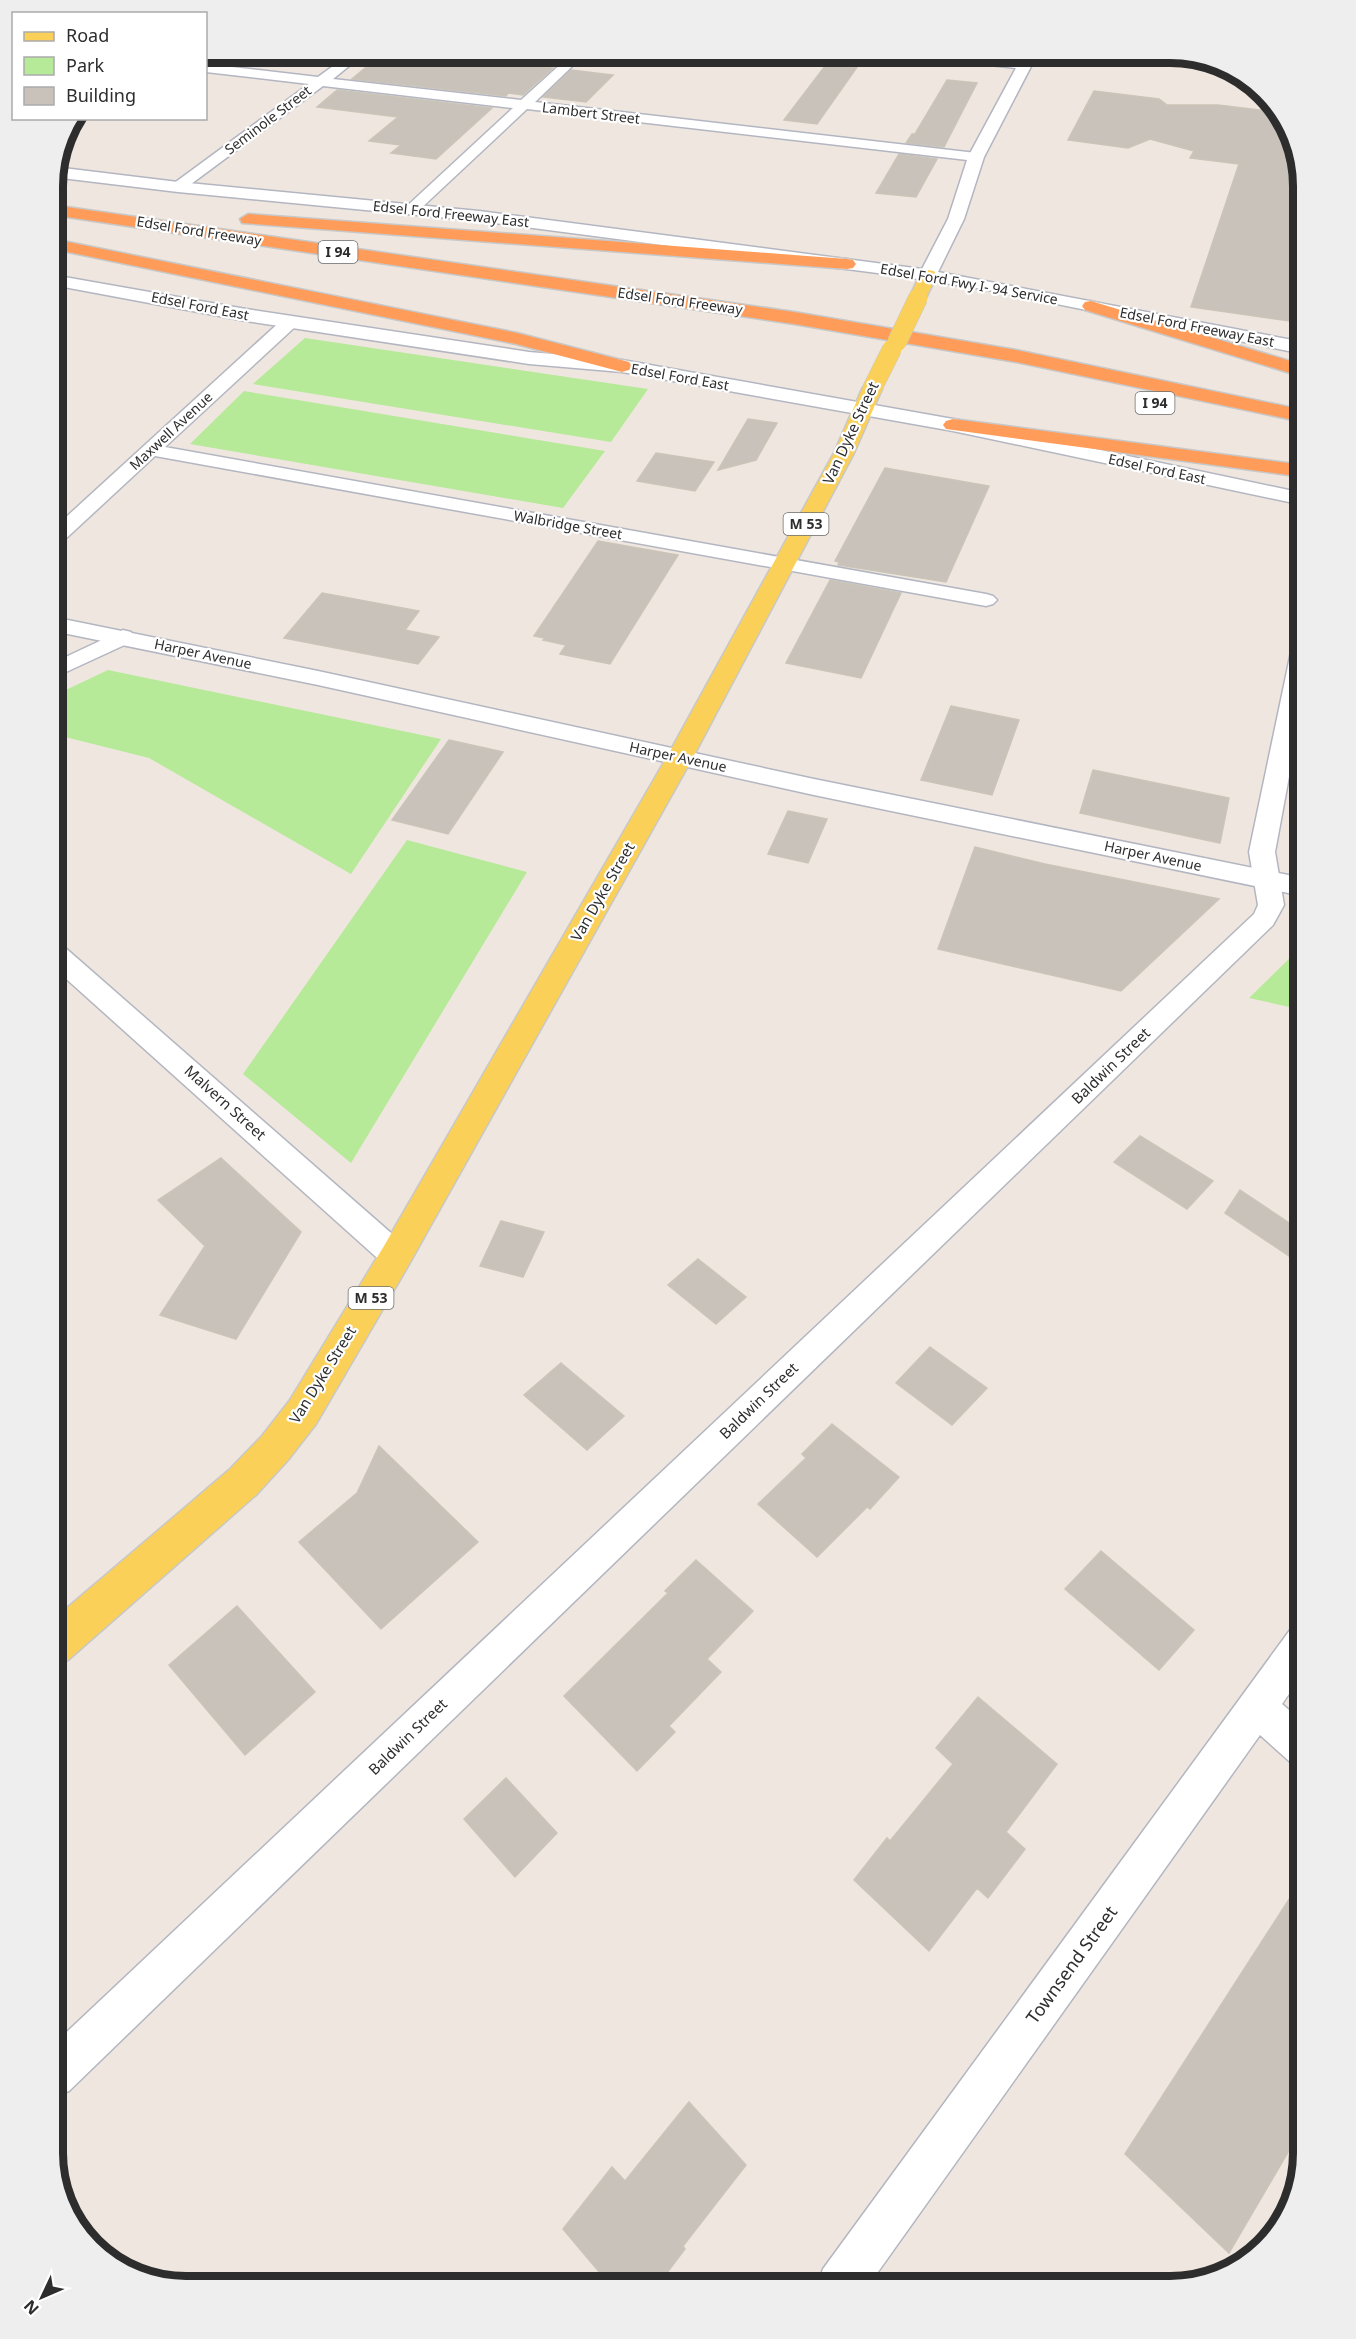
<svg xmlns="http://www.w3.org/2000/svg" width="1356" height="2339" viewBox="0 0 1356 2339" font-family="'Noto Sans',sans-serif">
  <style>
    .green { fill: #b6e998 }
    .building { fill: #c8c2ba; stroke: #cbc4b8; stroke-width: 1.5 }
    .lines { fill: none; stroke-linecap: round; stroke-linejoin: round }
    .street-casing { stroke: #b3b6c1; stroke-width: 3 }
    .secondary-casing { stroke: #b3b6c1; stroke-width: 3 }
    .primary-casing { stroke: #c8c8c8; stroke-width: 3 }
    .highway-casing { stroke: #c8c8c8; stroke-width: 3 }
    .street { fill: #fff; fill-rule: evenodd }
    .secondary { fill: #fff; fill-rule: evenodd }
    .primary { fill: #fbd058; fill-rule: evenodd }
    .highway { fill: #ff9c5a; fill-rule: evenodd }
    .primary-bridge-casing { stroke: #c8c8c8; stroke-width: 20; stroke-linecap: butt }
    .primary-bridge { stroke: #fbd058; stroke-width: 19 }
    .labels { text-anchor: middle; stroke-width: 4.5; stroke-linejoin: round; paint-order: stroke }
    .far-street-label { font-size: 14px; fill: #2d2d2d; stroke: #fff }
    .shield { fill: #fff; stroke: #6c6c6c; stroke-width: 1.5 }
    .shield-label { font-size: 14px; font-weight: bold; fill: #2d2d2d }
    .street-label { font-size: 15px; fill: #2d2d2d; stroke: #fff }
    .near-street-label { font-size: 18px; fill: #2d2d2d; stroke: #fff }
    .rim { fill: none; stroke: #2d2d2d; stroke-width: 8 }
  </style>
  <rect width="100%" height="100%" fill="#efe7df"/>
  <path class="green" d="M 305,338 L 648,389 L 611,442 L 253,384 Z
    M 244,391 L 605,451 L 563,508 L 190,444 Z
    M 108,670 L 441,739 L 351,874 L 149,758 L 53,734 L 53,696 Z
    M 407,840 L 527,872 L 351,1163 L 243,1074 Z
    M 1303,945 L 1303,1010 L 1249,998 Z"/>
  <path class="building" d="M 383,53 L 411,53 L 496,62 L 507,53 L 547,53 L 533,66 L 553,68 L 523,95 L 508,93 L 506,96 L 352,79 Z
    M 835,53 L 867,53 L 817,124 L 784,120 Z
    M 571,70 L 613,75 L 586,102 L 543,97 Z
    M 947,80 L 977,83 L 944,147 L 906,143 L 912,134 L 915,134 Z
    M 337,90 L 492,108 L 436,159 L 391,153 L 401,145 L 369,141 L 398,117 L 317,107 Z
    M 1094,91 L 1159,99 L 1167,105 L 1218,105 L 1277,112 L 1290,127 L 1304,186 L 1304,323 L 1191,307 L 1239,164 L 1190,158 L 1194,151 L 1150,139 L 1128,148 L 1068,140 Z
    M 899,154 L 937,159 L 916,197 L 876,193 Z
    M 748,419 L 777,423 L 756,460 L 718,470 Z
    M 656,453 L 714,462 L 695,491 L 637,481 Z
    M 885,468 L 989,486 L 946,582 L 838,565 L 839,562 L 835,561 Z
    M 598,541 L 678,555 L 610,664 L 560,654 L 566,645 L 543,640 L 545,638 L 534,636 Z
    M 830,580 L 901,593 L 861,678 L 786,663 Z
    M 322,593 L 419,611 L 405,630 L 439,637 L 418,664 L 284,638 Z
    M 951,706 L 1019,720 L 992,795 L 921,780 Z
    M 449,740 L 503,752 L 448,834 L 392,820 Z
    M 1093,770 L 1229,798 L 1220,843 L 1080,813 Z
    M 788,811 L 827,819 L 808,863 L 768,854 Z
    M 975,847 L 1045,864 L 1219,899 L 1121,991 L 938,949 Z
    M 1140,1136 L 1213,1181 L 1187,1209 L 1114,1162 Z
    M 221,1158 L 301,1232 L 236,1339 L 160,1315 L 205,1246 L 158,1200 Z
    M 1240,1190 L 1304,1233 L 1304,1266 L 1225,1213 Z
    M 501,1221 L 544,1232 L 523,1277 L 480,1266 Z
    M 698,1259 L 746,1297 L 716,1324 L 668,1285 Z
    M 930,1347 L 987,1388 L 952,1425 L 896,1383 Z
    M 561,1363 L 624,1416 L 587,1450 L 524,1395 Z
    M 832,1424 L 899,1477 L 870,1509 L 867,1507 L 817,1557 L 758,1504 L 806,1458 L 802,1454 Z
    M 379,1446 L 478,1542 L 381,1629 L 299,1542 L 357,1493 Z
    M 1101,1551 L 1194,1630 L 1159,1670 L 1065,1589 Z
    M 696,1560 L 753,1611 L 707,1659 L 721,1672 L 669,1726 L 675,1732 L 637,1771 L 564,1696 L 668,1593 L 665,1591 Z
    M 237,1606 L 315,1692 L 245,1755 L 169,1665 Z
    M 978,1697 L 1057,1764 L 1006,1832 L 1025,1849 L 988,1898 L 977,1888 L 929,1951 L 854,1880 L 887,1838 L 890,1841 L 953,1764 L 936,1748 Z
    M 506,1778 L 557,1833 L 515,1877 L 464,1819 Z
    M 1304,1876 L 1304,2125 L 1229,2253 L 1125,2154 Z
    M 689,2102 L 746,2165 L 683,2246 L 685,2249 L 657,2286 L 611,2286 L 563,2229 L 612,2167 L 625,2181 Z"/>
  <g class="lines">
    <defs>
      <path id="street" d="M 351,53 L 365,53 L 333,79 L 521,100 L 573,53 L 586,53 L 535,102 L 976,153 L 983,157 L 976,161 L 527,109 L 417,212 L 412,214 L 404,209 L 407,206 L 513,108 L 323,86 L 183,190 L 173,190 L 171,187 L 173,184 L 309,84 L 206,72 L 206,64 L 318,77 Z
        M 913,53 L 950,53 L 1024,61 L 1030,65 L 1024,69 L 919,57 Z
        M 290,317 L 296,318 L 298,322 L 296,326 L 165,447 L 986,594 L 993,596 L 997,600 L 993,604 L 986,606 L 155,456 L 60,544 L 53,546 L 53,529 L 284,318 Z
        M 123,630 L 131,632 L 134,637 L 131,642 L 53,678 L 53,663 Z
        M 1303,640 L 1303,701 L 1275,852 L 1284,905 L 1273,925 L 69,2091 L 53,2097 L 53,2045 L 1254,914 L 1258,905 L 1249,852 L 1292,647 L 1295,642 Z
        M 53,943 L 62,945 L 407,1247 L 412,1256 L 407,1265 L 396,1269 L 385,1265 L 53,967 Z
        M 1303,1625 L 1303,1674 L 1282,1704 L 1303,1722 L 1303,1766 L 1289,1761 L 1260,1735 L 868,2286 L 817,2286 L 823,2269 L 1290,1630 Z"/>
      <path id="secondary" d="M 1024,53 L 1038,53 L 984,157 L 964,219 L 938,272 L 1303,342 L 1303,354 L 983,289 L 885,274 L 479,221 L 178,192 L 53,177 L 55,167 L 178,182 L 479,211 L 922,269 L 948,219 L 968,157 Z
        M 53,275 L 246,309 L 529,352 L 622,360 L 953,419 L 1303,493 L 1303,505 L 953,431 L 622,372 L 529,364 L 246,321 L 53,285 Z
        M 53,617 L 318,671 L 814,779 L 1303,878 L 1303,896 L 814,795 L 318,685 L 53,631 Z"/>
      <path id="primary" d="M 928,270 L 934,271 L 937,275 L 924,302 L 912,302 L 909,298 L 922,271 Z
        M 872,383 L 879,385 L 882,389 L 854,453 L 693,757 L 408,1266 L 316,1424 L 288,1460 L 257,1494 L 68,1660 L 53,1666 L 53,1620 L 229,1470 L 262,1436 L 290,1400 L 384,1246 L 667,757 L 834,453 L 862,389 L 865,385 Z"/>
      <path id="highway" d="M 53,205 L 794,312 L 1016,350 L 1303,410 L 1303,422 L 1016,362 L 794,324 L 53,215 Z
        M 248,214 L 847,259 L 853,260 L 856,264 L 853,268 L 847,269 L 242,223 L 240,219 Z
        M 53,239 L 517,333 L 629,362 L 632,366 L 629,370 L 622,372 L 516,344 L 53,249 Z
        M 1091,301 L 1303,365 L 1303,377 L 1085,310 L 1082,306 L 1085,302 Z
        M 953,419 L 1303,465 L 1303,477 L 946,429 L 943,425 L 946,421 Z"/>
    </defs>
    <use href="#street" class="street-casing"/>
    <use href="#secondary" class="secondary-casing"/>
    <use href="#primary" class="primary-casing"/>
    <use href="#highway" class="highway-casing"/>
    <use href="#street" class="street"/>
    <use href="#secondary" class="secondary"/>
    <use href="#primary" class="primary"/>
    <use href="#highway" class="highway"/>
    <defs>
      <path id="primary-bridge" d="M 897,342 L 918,298
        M 872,389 L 892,349"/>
    </defs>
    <use href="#primary-bridge" class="primary-bridge-casing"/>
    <use href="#primary-bridge" class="primary-bridge"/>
  </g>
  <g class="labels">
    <g class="far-street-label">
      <text transform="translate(591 113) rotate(7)" y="5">Lambert Street</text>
      <text transform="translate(268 120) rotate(-37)" y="5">Seminole Street</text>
      <text transform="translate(451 214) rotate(6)" y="5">Edsel Ford Freeway East</text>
      <text transform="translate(199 231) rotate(9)" y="5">Edsel Ford Freeway</text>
      <text transform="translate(969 284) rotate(10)" y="5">Edsel Ford Fwy I- 94 Service</text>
      <text transform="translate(680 301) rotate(8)" y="5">Edsel Ford Freeway</text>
      <text transform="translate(200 306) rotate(11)" y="5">Edsel Ford East</text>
      <text transform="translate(1197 327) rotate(11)" y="5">Edsel Ford Freeway East</text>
      <text transform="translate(680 377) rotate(10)" y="5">Edsel Ford East</text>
      <text transform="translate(171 431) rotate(-43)" y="5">Maxwell Avenue</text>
      <text transform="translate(1157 469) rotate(12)" y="5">Edsel Ford East</text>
      <text transform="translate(568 525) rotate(10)" y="5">Walbridge Street</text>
      <text transform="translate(203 654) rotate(12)" y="5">Harper Avenue</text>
      <text transform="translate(678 757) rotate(12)" y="5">Harper Avenue</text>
      <text transform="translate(1153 856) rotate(12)" y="5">Harper Avenue</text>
    </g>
    <g class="shield">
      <rect x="318.5" y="241" width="39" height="22" rx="4.5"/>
      <rect x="1135.5" y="392" width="39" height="22" rx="4.5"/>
      <rect x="783.5" y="513" width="45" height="22" rx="4.5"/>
      <rect x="348.5" y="1287" width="45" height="22" rx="4.5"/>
    </g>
    <g class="shield-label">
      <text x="338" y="257">I 94</text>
      <text x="1155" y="408">I 94</text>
      <text x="806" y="529">M 53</text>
      <text x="371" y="1303">M 53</text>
    </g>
    <g class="street-label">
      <text transform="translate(851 433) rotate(-65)" y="5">Van Dyke Street</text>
      <text transform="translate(603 892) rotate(-60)" y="5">Van Dyke Street</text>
      <text transform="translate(1111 1066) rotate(-44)" y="5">Baldwin Street</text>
      <text transform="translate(225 1103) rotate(42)" y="5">Malvern Street</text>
      <text transform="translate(323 1375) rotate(-58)" y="5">Van Dyke Street</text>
      <text transform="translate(759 1401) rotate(-44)" y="5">Baldwin Street</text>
      <text transform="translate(408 1737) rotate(-44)" y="5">Baldwin Street</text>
    </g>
    <g class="near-street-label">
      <text transform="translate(1072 1965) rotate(-54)" y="6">Townsend Street</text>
    </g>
  </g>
  <path d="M0 0H1356V2339H0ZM186 63H1170A123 123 0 0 1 1293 186V2153A123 123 0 0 1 1170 2276H186A123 123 0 0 1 63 2153V186A123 123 0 0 1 186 63Z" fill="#eee" fill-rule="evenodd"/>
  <path class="rim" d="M186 63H1170A123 123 0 0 1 1293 186V2153A123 123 0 0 1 1170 2276H186A123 123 0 0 1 63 2153V186A123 123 0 0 1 186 63Z"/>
  <rect x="12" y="12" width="195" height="108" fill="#ffffff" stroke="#ababab" stroke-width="1.5"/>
  <rect x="24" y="32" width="30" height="9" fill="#fbd058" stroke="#ababab" stroke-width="1.5"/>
  <text x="66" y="42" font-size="18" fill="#2d2d2d">Road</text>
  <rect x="24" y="57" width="30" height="18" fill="#b6e998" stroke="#ababab" stroke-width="1.5"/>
  <text x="66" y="72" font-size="18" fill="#2d2d2d">Park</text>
  <rect x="24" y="87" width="30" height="18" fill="#c8c2ba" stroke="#ababab" stroke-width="1.5"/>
  <text x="66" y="102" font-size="18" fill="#2d2d2d">Building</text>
  <g transform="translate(42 2297) rotate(226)" stroke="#ffffff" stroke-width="4.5" paint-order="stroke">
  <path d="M0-4.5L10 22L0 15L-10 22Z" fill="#2d2d2d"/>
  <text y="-9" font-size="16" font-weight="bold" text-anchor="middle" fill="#2d2d2d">N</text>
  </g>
</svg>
